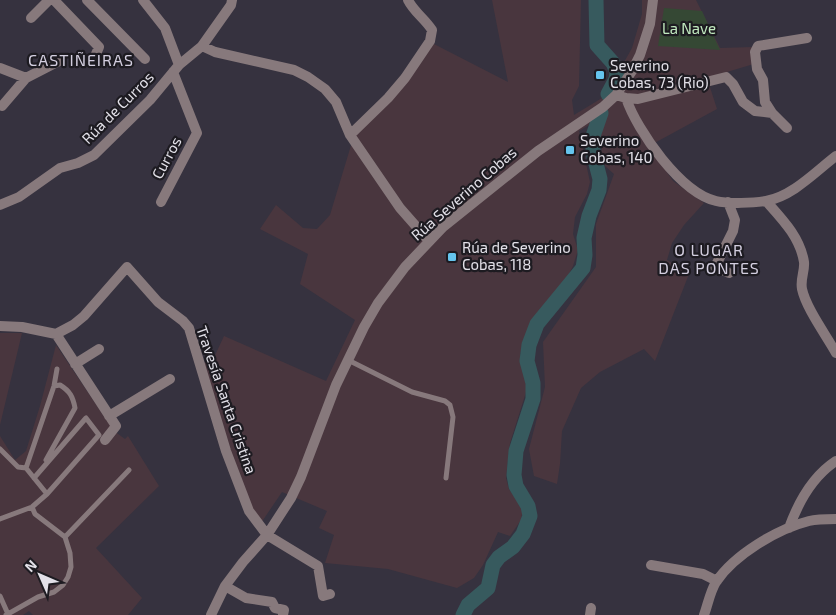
<svg xmlns="http://www.w3.org/2000/svg" width="836" height="615" viewBox="0 0 836 615" font-family="'Exo 2',sans-serif">
  <style>
    .industrial { fill: #49363e }
    .green { fill: #354834 }
    .lines { fill: none; stroke-linecap: round; stroke-linejoin: round }
    .river { stroke: #375a5e; stroke-width: 15 }
    .lane { stroke: #87797c; stroke-width: 5 }
    .street { stroke: #87797c; stroke-width: 10 }
    .poi-dot { fill: #65c5ee; stroke: #1d1b21; stroke-width: 2 }
    .labels { text-anchor: middle; stroke-width: 4.5; stroke-linejoin: round; paint-order: stroke }
    .park-label { font-size: 15px; fill: #c1e9bf; stroke: #1d1b21 }
    .poi-label { font-size: 15px; fill: #e2e0e8; stroke: #1d1b21; text-anchor: start }
    .street-label { font-size: 15px; fill: #e2e0e8; stroke: #1d1b21 }
    .neighbourhood-label { font-size: 16px; letter-spacing: 1px; fill: #d3cedf; stroke: #1d1b21 }
  </style>
  <rect width="100%" height="100%" fill="#36323f"/>
  <path class="industrial" d="M 492,0 L 581,0 L 579,86 L 572,100 L 574,115 L 602,98 L 614,87 L 618,73 L 632,48 L 642,14 L 642,0 L 696,0 L 720,48 L 754,47 L 757,63 L 707,78 L 717,109 L 649,146 L 673,181 L 704,203 L 684,225 L 672,243 L 667,260 L 689,274 L 655,361 L 644,349 L 600,372 L 581,388 L 562,431 L 560,464 L 557,484 L 534,476 L 529,449 L 545,387 L 543,342 L 596,267 L 596,224 L 614,174 L 605,166 L 598,135 L 608,114 L 579,131 L 590,182 L 587,194 L 575,217 L 573,234 L 578,250 L 573,266 L 563,286 L 541,308 L 526,333 L 520,354 L 527,389 L 510,443 L 506,478 L 509,489 L 523,508 L 521,520 L 510,536 L 498,532 L 483,565 L 474,578 L 457,588 L 388,569 L 325,563 L 334,535 L 319,528 L 327,511 L 282,492 L 261,523 L 250,507 L 230,459 L 202,362 L 211,364 L 224,336 L 326,381 L 355,320 L 300,284 L 308,254 L 260,229 L 276,205 L 303,228 L 317,229 L 330,215 L 355,132 L 432,43 L 508,82 Z
    M 0,333 L 22,333 L 0,425 Z
    M 56,345 L 114,431 L 125,439 L 128,436 L 159,486 L 96,548 L 142,598 L 128,615 L 33,615 L 29,611 L 23,615 L 0,615 L 0,436 L 15,460 L 26,451 L 40,406 Z"/>
  <path class="green" d="M 664,8 L 702,11 L 720,50 L 658,46 Z"/>
  <g class="lines">
    <path class="river" d="M 596,0 L 597,45 L 613,63 L 617,72 L 616,79 L 608,94
      M 463,615 L 468,605 L 488,588 L 493,565 L 499,557 L 513,547 L 523,534 L 530,516 L 528,506 L 516,486 L 514,475 L 516,451 L 533,399 L 533,383 L 527,361 L 529,345 L 537,324 L 583,268 L 585,255 L 584,238 L 589,216 L 599,190 L 600,179 L 593,152 L 593,136 L 601,113"/>
    <path class="lane" d="M 348,360 L 412,392 L 445,401 L 450,405 L 453,417 L 446,478
      M 0,449 L 18,467 L 26,468
      M 46,460 L 75,408 C 73,397 70,391 60,385 L 54,386
      M 47,494 L 26,468 L 54,386 L 57,369
      M 0,519 L 32,507 L 47,494 L 99,435 L 86,418 L 34,478
      M 65,537 L 129,470
      M 0,596 L 8,614 L 6,615
      M 8,614 L 38,597 L 54,592 L 63,585 L 68,577 L 71,567 L 70,553 L 65,537 L 35,514 L 32,507"/>
    <path class="street" d="M 54,0 L 99,47 L 96,54
      M 87,0 L 145,59
      M 143,0 L 165,28 L 179,65
      M 31,18 L 49,0
      M 202,46 L 215,52 L 294,70 L 308,77 L 325,89 L 336,102 L 350,135 L 400,208 L 429,241
      M 0,68 L 26,78 L 59,61
      M 616,95 L 626,98 C 637,131 681,193 716,201 C 728,204 754,203 766,201 C 793,196 815,172 836,156
      M 626,98 L 638,99 L 726,77 L 733,84 L 743,102 L 755,111 L 772,113 L 787,128
      M 2,106 L 26,78
      M 772,113 L 765,102 L 763,80 L 757,69 L 755,52 L 758,46 L 807,38
      M 350,135 L 388,98 L 405,78 L 430,41 L 432,30 C 425,19 414,12 408,0
      M 766,201 C 782,219 800,237 804,262 C 805,271 800,279 802,289 C 806,308 826,335 836,353
      M 161,202 L 197,133 L 173,72
      M 728,202 L 735,220 L 733,231 L 715,267 L 729,273
      M 0,205 L 19,197 L 60,168 L 78,163 L 94,155 L 150,100 L 179,65 L 202,46 L 231,5 L 232,0
      M 0,326 L 22,327 L 56,334 L 73,325 L 84,316 L 127,267 L 158,302 L 183,321 L 189,328 L 226,451 L 249,511 L 267,535 L 318,566 L 323,596 L 330,594
      M 56,334 L 116,426 L 105,440
      M 75,364 L 99,349
      M 109,416 L 170,379
      M 789,528 C 798,503 813,476 836,461
      M 651,565 L 703,574 L 717,581
      M 225,586 L 246,598 L 272,602 L 275,608 L 284,610 L 283,615
      M 211,615 L 225,586 L 243,562 L 267,535 L 291,498 L 301,477 L 336,385 L 364,327 L 378,303 L 405,267 L 443,227 L 538,151 L 603,107 L 616,95 L 632,71 L 640,55 L 650,24 L 653,0
      M 590,615 L 591,608
      M 704,615 C 708,604 710,592 716,582 C 734,555 777,529 809,521 C 817,519 827,519 836,519"/>
  </g>
  <g class="poi-dot">
    <rect x="595" y="70" width="10" height="10" rx="2.5"/>
    <rect x="565" y="145" width="10" height="10" rx="2.5"/>
    <rect x="447" y="252" width="10" height="10" rx="2.5"/>
  </g>
  <g class="labels">
    <g class="park-label">
      <text x="689" y="34">La Nave</text>
    </g>
    <g class="poi-label">
      <text x="610" y="71">Severino<tspan x="610" dy="17">Cobas, 73 (Rio)</tspan></text>
      <text x="580" y="146">Severino<tspan x="580" dy="17">Cobas, 140</tspan></text>
      <text x="462" y="253">Rúa de Severino<tspan x="462" dy="17">Cobas, 118</tspan></text>
    </g>
    <g class="street-label">
      <text transform="translate(118 108) rotate(-45)" y="5">Rúa de Curros</text>
      <text transform="translate(167 158) rotate(-62)" y="5">Curros</text>
      <text transform="translate(464 194) rotate(-41)" y="5">Rúa Severino Cobas</text>
      <text transform="translate(226 400) rotate(71)" y="5">Travesía Santa Cristina</text>
    </g>
    <g class="neighbourhood-label">
      <text x="81" y="66">CASTIÑEIRAS</text>
      <text x="709" y="256">O LUGAR<tspan x="709" dy="18">DAS PONTES</tspan></text>
    </g>
  </g>
  <g transform="translate(40 575) rotate(315)" stroke="#1d1b21" stroke-width="4" paint-order="stroke">
  <path d="M0-4L9 19L0 12L-9 19Z" fill="#e2e0e8"/>
  <text y="-8" font-size="14" font-weight="bold" text-anchor="middle" fill="#e2e0e8">N</text>
  </g>
</svg>
